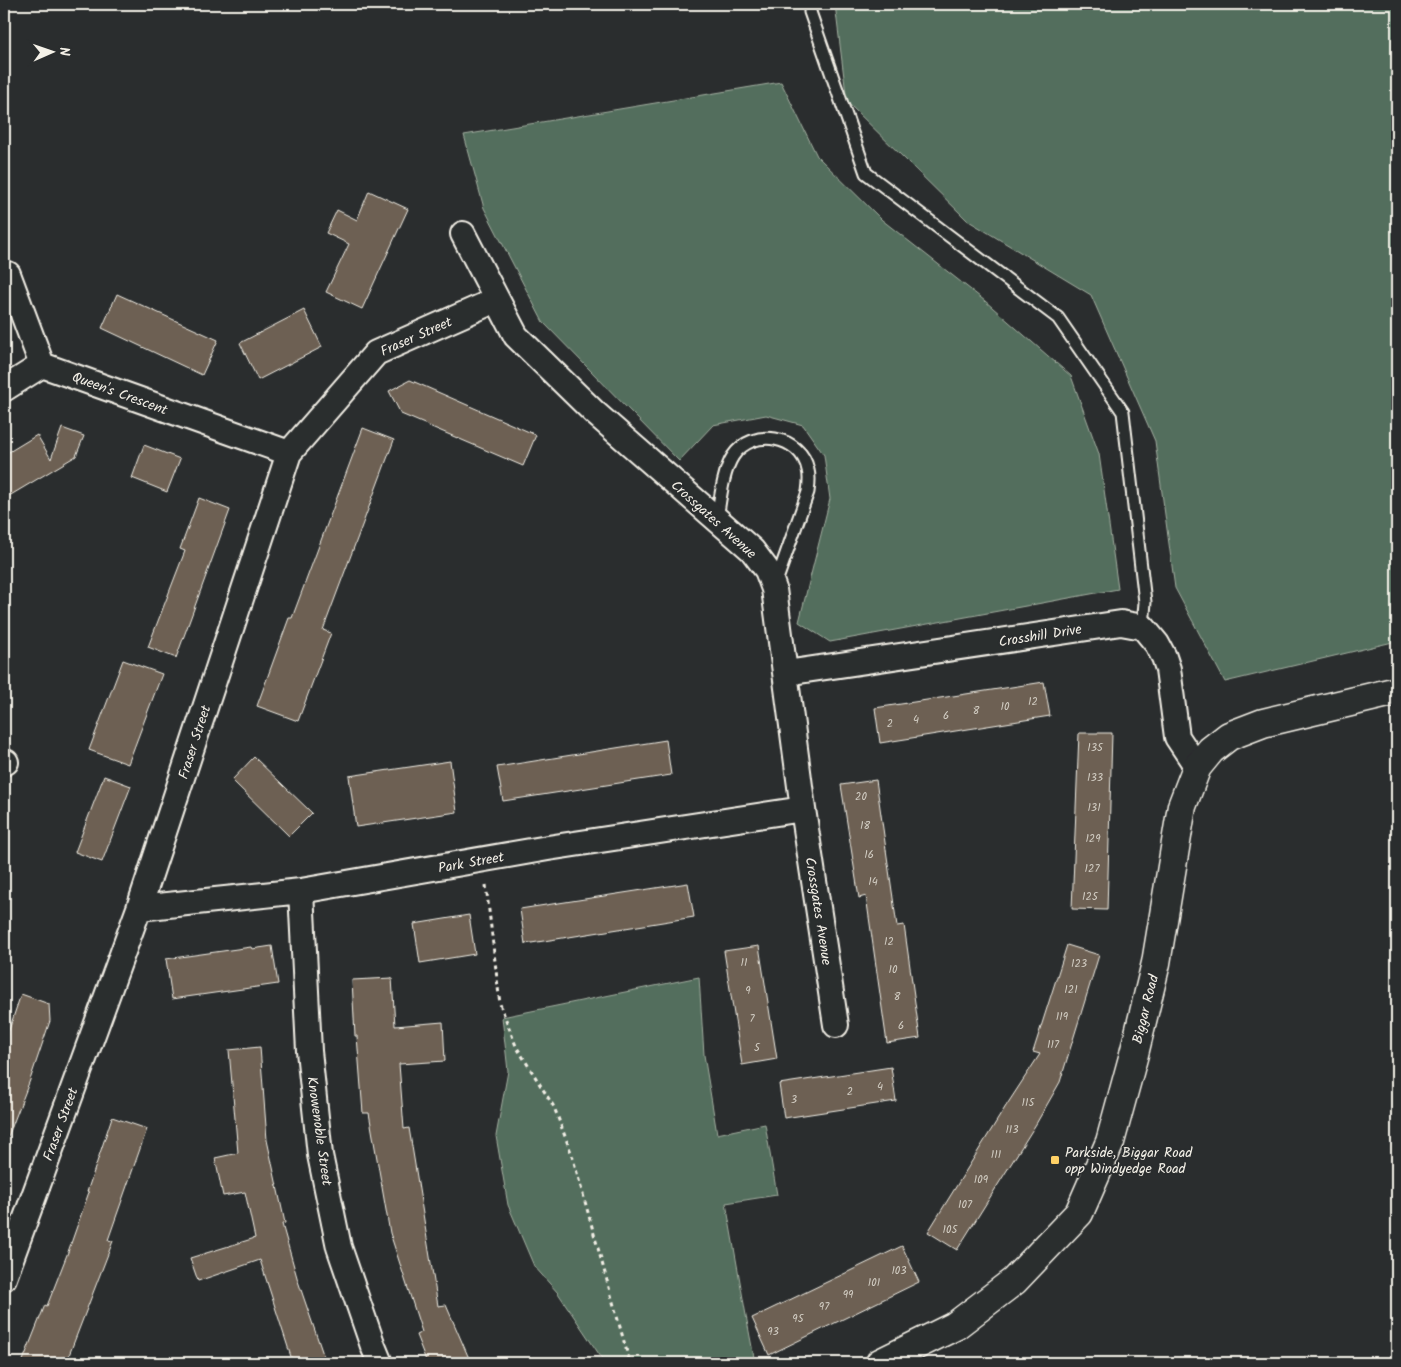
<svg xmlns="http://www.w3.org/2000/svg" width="1401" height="1367" viewBox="0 0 1401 1367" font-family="Kalam,sans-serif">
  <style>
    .green { fill: #536e5d; stroke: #a4b0a2 }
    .building { fill: #6d6053; stroke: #f4f1e8 }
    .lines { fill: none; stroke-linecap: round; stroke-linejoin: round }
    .lane-casing { stroke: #f4f1e8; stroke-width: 15 }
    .street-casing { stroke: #f4f1e8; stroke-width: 28 }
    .secondary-casing { stroke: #f4f1e8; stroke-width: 31 }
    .path { stroke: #f4f1e8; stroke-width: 3; stroke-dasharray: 4 4; stroke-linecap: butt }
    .lane { stroke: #2a2d2e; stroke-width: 11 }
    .street { stroke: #2a2d2e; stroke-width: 24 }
    .secondary { stroke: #2a2d2e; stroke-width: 28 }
    .poi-dot { fill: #ffd166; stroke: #2a2d2e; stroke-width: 2 }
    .labels { text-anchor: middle; stroke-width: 4; stroke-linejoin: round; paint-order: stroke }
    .number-label { font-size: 11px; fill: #d2cdc3 }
    .street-label { font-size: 14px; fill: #f4f1e8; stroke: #2a2d2e }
    .poi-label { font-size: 14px; fill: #f4f1e8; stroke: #2a2d2e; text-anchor: start }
  </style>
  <rect width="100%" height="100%" fill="#2a2d2e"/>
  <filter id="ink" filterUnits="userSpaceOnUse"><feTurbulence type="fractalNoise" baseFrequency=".02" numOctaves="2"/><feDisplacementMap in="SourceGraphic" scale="10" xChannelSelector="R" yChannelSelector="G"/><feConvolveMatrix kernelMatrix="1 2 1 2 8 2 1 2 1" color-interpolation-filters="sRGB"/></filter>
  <g filter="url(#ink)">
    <path class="green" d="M 835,4 L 1397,4 L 1397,641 L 1225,682 L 1175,588 L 1155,441 L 1091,295 L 967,220 L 847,102 Z
      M 781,82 L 817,156 L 882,220 L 985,301 L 1071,376 L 1099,454 L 1118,589 L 830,642 L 799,622 L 830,499 L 824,455 L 803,425 L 766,415 L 713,425 L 679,461 L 543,322 L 484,208 L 464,135 Z
      M 699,977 L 704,1055 L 717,1134 L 765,1124 L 777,1195 L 726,1203 L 747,1321 L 755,1363 L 605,1363 L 558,1293 L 534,1266 L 508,1205 L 496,1136 L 508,1071 L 502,1017 Z"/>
    <path class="building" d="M 369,191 L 408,209 L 362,309 L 326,292 L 349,244 L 326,233 L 337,210 L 357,220 Z
      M 117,294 L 218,340 L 202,375 L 102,328 Z
      M 304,310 L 322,347 L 258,380 L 240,343 Z
      M 410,380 L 536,435 L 523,466 L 401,414 L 389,391 Z
      M 62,428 L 84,436 L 76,456 L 4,499 L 4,455 L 37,435 L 51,459 Z
      M 363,428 L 394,440 L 323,630 L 331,633 L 298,721 L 257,706 L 289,618 L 292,618 Z
      M 144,445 L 180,459 L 167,492 L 132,478 Z
      M 199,498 L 230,510 L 176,658 L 148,647 L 185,551 L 180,549 Z
      M 123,660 L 162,674 L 128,764 L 89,750 Z
      M 1044,682 L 1050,716 L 880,743 L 875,708 Z
      M 1079,733 L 1112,733 L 1107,910 L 1072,909 Z
      M 666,740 L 671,775 L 503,801 L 497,767 Z
      M 254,757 L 312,813 L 289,836 L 232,780 Z
      M 450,761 L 457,812 L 356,827 L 349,776 Z
      M 104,776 L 131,786 L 102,862 L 75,852 Z
      M 876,780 L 897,926 L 904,925 L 920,1038 L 887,1043 L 866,896 L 859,898 L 841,785 Z
      M 688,883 L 694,917 L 525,944 L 520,909 Z
      M 469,915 L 475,954 L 420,963 L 414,924 Z
      M 1067,945 L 1099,955 L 1060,1082 L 1036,1124 L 957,1250 L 928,1232 L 1006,1106 L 1040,1054 L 1033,1052 Z
      M 272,946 L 278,984 L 172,999 L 166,959 L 251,947 L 252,949 Z
      M 759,946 L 777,1059 L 742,1065 L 724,951 Z
      M 392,978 L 395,1026 L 443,1022 L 445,1061 L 399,1064 L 404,1129 L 409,1128 L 438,1306 L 446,1305 L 471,1363 L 427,1363 L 416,1335 L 422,1332 L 390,1233 L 369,1113 L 363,1113 L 357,1036 L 355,1036 L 352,980 Z
      M 21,994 L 49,1004 L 50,1021 L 30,1080 L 6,1142 L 4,1141 L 4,1045 Z
      M 260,1047 L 267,1140 L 285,1223 L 282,1224 L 298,1281 L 326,1363 L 293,1363 L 260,1260 L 198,1281 L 190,1258 L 255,1238 L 245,1192 L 223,1196 L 215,1158 L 238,1153 L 229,1050 Z
      M 891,1067 L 896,1101 L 784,1118 L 779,1084 Z
      M 112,1117 L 147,1129 L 108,1240 L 113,1241 L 66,1363 L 22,1363 L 45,1305 L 47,1306 L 68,1252 L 89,1192 L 87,1192 Z
      M 902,1246 L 919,1282 L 769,1355 L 752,1318 Z"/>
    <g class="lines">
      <defs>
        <path id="lane" d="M 811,4 L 810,12 L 866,173 L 1058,318 L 1123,412 L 1145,602 L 1143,627
          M 717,519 C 720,501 723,471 733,456 C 752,427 801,435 808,470 C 810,477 809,485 808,492 L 775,585"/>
        <path id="street" d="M 463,234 L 516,336 L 595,413 L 752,550 L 767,570 L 774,589 L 803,809 L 836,1025
          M 8,274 L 42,365 L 289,453
          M 4,389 L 42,365
          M 786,673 L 1121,623 L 1143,627 L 1157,644 L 1164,657 L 1168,669 L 1177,737 L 1197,767
          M 4,763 L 6,762
          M 301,891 L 309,1051 L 320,1155 L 339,1247 L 373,1346 L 380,1363
          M 139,908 L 301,891 L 548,848 L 803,809
          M 4,1278 L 139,908 L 289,453 L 376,353 L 496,300"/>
        <path id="secondary" d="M 880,1363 L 955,1326 L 1014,1281 L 1079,1213 L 1110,1142 L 1134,1054 L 1156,963 L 1182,806 L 1197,767 L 1211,750 L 1229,736 L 1263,723 L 1397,691"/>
      </defs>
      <use href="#lane" class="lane-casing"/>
      <use href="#street" class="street-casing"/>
      <use href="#secondary" class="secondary-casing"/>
      <path class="path" d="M 486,885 L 500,1004 L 516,1046 L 554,1107 L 572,1155 L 630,1363"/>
      <use href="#lane" class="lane"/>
      <use href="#street" class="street"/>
      <use href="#secondary" class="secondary"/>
    </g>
  </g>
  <rect class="poi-dot" x="1050" y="1155" width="10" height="10" rx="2.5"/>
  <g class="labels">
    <g class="number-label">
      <text x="1033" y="705">12</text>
      <text x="1005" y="710">10</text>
      <text x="976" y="714">8</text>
      <text x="946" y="719">6</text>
      <text x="916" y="723">4</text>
      <text x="890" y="727">2</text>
      <text x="1095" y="751">135</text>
      <text x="1095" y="781">133</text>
      <text x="861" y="800">20</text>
      <text x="1094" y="811">131</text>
      <text x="865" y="829">18</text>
      <text x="1093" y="842">129</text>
      <text x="869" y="858">16</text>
      <text x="1092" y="872">127</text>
      <text x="873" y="885">14</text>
      <text x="1090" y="900">125</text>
      <text x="889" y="945">12</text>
      <text x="744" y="966">11</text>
      <text x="1079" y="967">123</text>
      <text x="893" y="973">10</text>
      <text x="1071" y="993">121</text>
      <text x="748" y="994">9</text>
      <text x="897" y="1000">8</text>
      <text x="1062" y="1020">119</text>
      <text x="752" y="1022">7</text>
      <text x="901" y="1029">6</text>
      <text x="1053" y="1048">117</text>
      <text x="757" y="1051">5</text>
      <text x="880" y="1090">4</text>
      <text x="850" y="1095">2</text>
      <text x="794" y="1103">3</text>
      <text x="1028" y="1106">115</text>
      <text x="1012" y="1133">113</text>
      <text x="996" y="1158">111</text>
      <text x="981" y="1183">109</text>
      <text x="965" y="1208">107</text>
      <text x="950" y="1233">105</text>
      <text x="899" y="1274">103</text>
      <text x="874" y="1286">101</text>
      <text x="848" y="1298">99</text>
      <text x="824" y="1310">97</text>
      <text x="798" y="1322">95</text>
      <text x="773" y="1335">93</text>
    </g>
    <g class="street-label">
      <text transform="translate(416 336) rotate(-24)" y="5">Fraser Street</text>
      <text transform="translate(120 393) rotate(20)" y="5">Queen's Crescent</text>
      <text transform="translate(714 519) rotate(42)" y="5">Crossgates Avenue</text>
      <text transform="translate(1040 635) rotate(-9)" y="5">Crosshill Drive</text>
      <text transform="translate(194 742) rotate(-72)" y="5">Fraser Street</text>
      <text transform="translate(471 862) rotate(-10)" y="5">Park Street</text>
      <text transform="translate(819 911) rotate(81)" y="5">Crossgates Avenue</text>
      <text transform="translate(1145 1009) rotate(-76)" y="5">Biggar Road</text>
      <text transform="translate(60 1124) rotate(-70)" y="5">Fraser Street</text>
      <text transform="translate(320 1131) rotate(82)" y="5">Knowenoble Street</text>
    </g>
    <g class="poi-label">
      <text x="1065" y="1157">Parkside, Biggar Road<tspan x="1065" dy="16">opp Windyedge Road</tspan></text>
    </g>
  </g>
  <rect width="1401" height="1367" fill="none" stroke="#2a2d2e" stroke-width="20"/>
  <rect x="10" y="10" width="1381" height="1347" fill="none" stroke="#f4f1e8" stroke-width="2" filter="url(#ink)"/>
  <g transform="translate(52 52) rotate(88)" stroke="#2a2d2e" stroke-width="4" paint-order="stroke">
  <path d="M0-4L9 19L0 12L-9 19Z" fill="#f4f1e8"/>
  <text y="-8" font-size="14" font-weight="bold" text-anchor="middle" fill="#f4f1e8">N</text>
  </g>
</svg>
